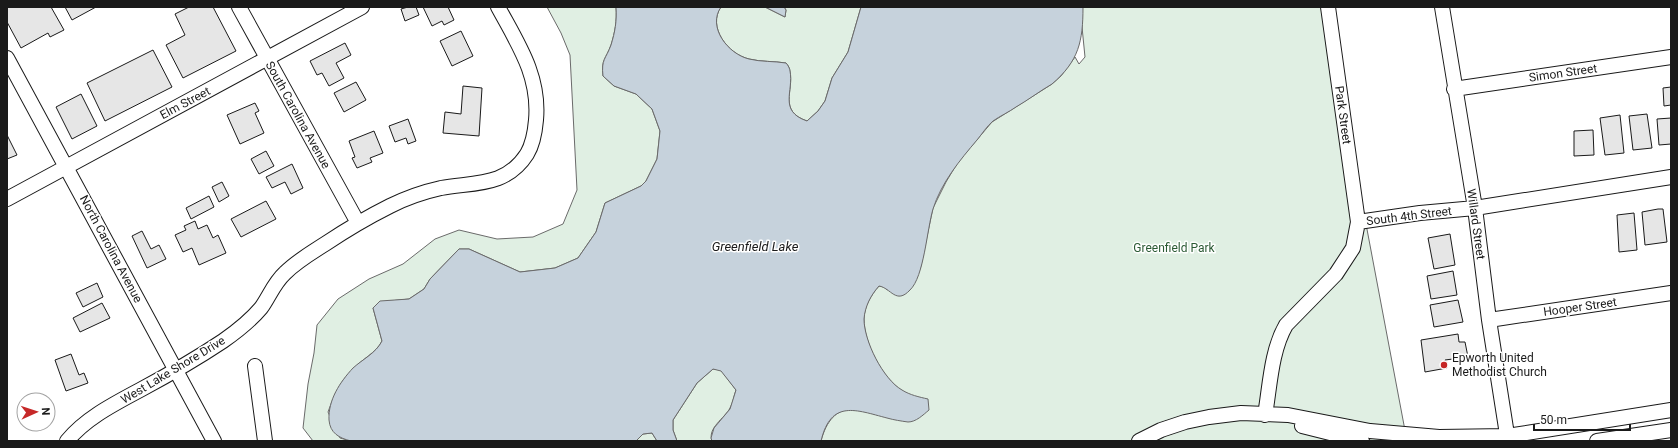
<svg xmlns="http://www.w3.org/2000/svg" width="1678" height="448" viewBox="0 0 1678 448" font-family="Roboto,sans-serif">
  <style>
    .green { fill: #e0efe3; stroke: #6a6a6a }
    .water { fill: #c6d2dc; stroke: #6a6a6a }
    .building { fill: #e6e6e6; stroke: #1a1a1a }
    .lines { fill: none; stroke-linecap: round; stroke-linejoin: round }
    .minor-casing { stroke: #1a1a1a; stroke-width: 16 }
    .minor { stroke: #fff; stroke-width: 14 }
    .poi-dot { fill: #c62828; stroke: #fff; stroke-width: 1.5 }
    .labels { text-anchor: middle; stroke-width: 3; stroke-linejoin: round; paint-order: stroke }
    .street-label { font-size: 12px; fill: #1a1a1a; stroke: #fff }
    .park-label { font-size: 12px; fill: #2b5a34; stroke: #fff }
    .poi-label { font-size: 12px; fill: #1a1a1a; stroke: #fff; text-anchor: start }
    .water-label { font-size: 13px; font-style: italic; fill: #1a1a1a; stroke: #fff }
  </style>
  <rect width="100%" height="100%" fill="#fff"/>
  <path class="green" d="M 547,7 L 616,7 C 617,21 615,32 611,45 C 606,59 601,59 603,76 L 614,86 L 636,94 L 652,109 L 660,131 L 657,159 L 646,181 L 641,186 L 605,203 L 596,232 L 578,258 L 555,268 L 520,272 L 469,249 L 459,249 L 430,279 L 424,289 L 409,299 L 380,302 L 373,308 L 382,341 C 376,353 362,359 353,369 C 339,383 335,393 328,412 L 340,438 L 351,441 L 313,441 L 303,428 L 308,384 L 314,353 L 317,325 L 338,299 L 369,279 L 403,264 L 435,239 L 459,230 L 497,239 L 533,237 L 563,224 L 577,190 L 570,55 L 561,33 Z
    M 721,7 L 765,7 L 785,17 L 786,10 L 784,7 L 861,7 L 848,52 L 832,78 L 825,101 L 818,111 L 807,121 C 778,111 794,91 790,72 C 790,69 788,65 786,63 C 774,61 761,62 749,59 C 728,54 707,27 721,7 Z
    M 1080,7 L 1325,7 L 1407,441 L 821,441 C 825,426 833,410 851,409 C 860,408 870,413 878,415 L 906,393 C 884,382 864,344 864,319 C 864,307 871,295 879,286 L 884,287 L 887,290 L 920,270 L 933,208 L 946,182 L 958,162 L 992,122 L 1052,84 L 1061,76 L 1075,57 L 1079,64 L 1085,57 Z
    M 713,369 L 721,370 L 736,390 C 734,395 733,403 730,408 C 725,418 707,428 712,441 L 677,441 L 673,430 L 673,420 L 697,383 Z
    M 652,433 L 657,441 L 636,441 L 643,434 Z"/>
  <path class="water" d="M 616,7 L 721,7 C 707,27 728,54 749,59 C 761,62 774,61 786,63 C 788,65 790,69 790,71 C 794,91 778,111 807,121 L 818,111 L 825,101 L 832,78 L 848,52 L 861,7 L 1083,7 C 1083,41 1079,61 1052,84 C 1040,91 1028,100 1016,107 C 1009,112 1000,116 993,121 C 987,126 982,134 977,140 C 960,160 941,183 933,209 C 927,229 924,277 910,290 C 896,305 891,288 879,286 C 871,295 865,306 864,319 C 864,341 883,379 902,390 C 910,395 919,397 928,399 L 929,410 C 923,415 916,422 908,422 C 901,421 894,420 887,418 C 856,410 831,399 821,441 L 712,441 L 711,438 L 714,428 L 730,409 L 736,390 L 721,371 L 713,369 L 697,383 L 673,420 L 673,430 L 677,441 L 657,441 L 652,433 L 643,434 L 636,441 L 351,441 C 339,438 330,433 329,420 C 328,400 340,382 353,368 C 363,359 376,353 382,341 L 373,308 L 380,301 L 409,299 L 424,289 L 430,279 L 459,249 L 469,249 L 520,272 L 555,268 L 578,258 L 596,232 L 605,203 L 641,186 L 646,181 L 657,159 L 660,131 L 652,109 L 636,94 L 614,86 L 603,76 C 601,59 606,59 611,45 C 615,32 617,21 616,7 Z
    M 765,7 L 784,7 L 786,10 L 785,17 Z"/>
  <path class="building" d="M 7,7 L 51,7 L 64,30 L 50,37 L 48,33 L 21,48 L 7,22 Z
    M 65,7 L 96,7 L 72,20 Z
    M 189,7 L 213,7 L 236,51 L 183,78 L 166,45 L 185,35 L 175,14 Z
    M 408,7 L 416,7 L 419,15 L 405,21 L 401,9 Z
    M 423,7 L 448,7 L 454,20 L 444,25 L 442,21 L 432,26 Z
    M 461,31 L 473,56 L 452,66 L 440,41 Z
    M 345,43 L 351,55 L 336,63 L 344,78 L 329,86 L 322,73 L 317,75 L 310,61 Z
    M 153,50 L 172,87 L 105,121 L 87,83 Z
    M 356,82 L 366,100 L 344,112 L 334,93 Z
    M 463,86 L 482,88 L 479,136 L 443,133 L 445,112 L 461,114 Z
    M 1671,87 L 1671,105 L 1664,106 L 1663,88 Z
    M 81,94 L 97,126 L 72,139 L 56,107 Z
    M 255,103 L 259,111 L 255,113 L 264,133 L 240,144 L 227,115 Z
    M 1647,114 L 1652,148 L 1633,150 L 1629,116 Z
    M 1620,115 L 1624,153 L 1605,155 L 1600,118 Z
    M 1671,118 L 1671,144 L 1659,145 L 1657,119 Z
    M 408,119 L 416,141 L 408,144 L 406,138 L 395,142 L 389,126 Z
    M 1593,130 L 1594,155 L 1574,156 L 1574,131 Z
    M 374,131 L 383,153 L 370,158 L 372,162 L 357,168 L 352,158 L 355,157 L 349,141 Z
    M 7,135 L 17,155 L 7,159 Z
    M 266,151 L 274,166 L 259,174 L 251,159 Z
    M 292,164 L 303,188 L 291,194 L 285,182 L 272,188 L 266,177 Z
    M 222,182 L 229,196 L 219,202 L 212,187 Z
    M 209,196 L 214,207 L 191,219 L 186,208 Z
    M 266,201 L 276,219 L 241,237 L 231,219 Z
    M 1658,209 L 1663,209 L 1667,242 L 1645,245 L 1642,212 Z
    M 1634,213 L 1637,250 L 1619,252 L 1617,215 Z
    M 195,221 L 198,229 L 207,225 L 213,238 L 218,235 L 226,253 L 199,265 L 192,248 L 183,252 L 175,235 L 186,230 L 184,226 Z
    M 142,231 L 151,249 L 159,245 L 166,259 L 147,268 L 132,236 Z
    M 1450,234 L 1455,265 L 1434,269 L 1428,238 Z
    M 1453,271 L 1457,295 L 1431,299 L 1427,276 Z
    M 97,283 L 103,297 L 83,307 L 76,293 Z
    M 1458,300 L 1463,322 L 1434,327 L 1430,305 Z
    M 102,303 L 110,318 L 80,332 L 73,318 Z
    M 1458,334 L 1459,342 L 1465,342 L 1468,357 L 1445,360 L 1447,368 L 1425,372 L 1421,340 Z
    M 71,354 L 79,375 L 84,373 L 88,383 L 66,391 L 55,360 Z"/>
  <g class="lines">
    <defs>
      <path id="minor" d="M 239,7 L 358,223
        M 1442,7 L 1475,208 L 1489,320 L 1508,441
        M 7,58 L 214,441
        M 1454,89 L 1671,57
        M 7,199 L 362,7
        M 1358,222 L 1420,213 L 1475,208 L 1671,177
        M 1489,320 L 1671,293
        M 255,366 L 265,441
        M 1265,415 C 1270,386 1271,351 1286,325 L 1336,274 L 1353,248 L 1358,222 L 1328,7
        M 1302,426 L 1362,441
        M 67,441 C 86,418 114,404 140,390 C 168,375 196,359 223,341 C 236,332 250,321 261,308 C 269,297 274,283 285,273 C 297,261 311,253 325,244 C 346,230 368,217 390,206 C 406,198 423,192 441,188 C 474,182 506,187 527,154 C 533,144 535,132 536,120 C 540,76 518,44 498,7
        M 1139,441 L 1161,430 L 1185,422 L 1209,417 L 1241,413 L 1288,415 L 1370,431 L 1439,437 L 1507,436 L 1671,410
        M 1597,441 L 1671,430"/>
    </defs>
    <use href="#minor" class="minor-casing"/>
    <use href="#minor" class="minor"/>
  </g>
  <circle class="poi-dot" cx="1444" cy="365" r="4"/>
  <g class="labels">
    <g class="street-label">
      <text transform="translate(1563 73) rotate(-8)" y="4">Simon Street</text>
      <text transform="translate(185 103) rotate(-28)" y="4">Elm Street</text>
      <text transform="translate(298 115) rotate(61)" y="4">South Carolina Avenue</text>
      <text transform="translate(1343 115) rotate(82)" y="4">Park Street</text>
      <text transform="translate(1409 216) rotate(-7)" y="4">South 4th Street</text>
      <text transform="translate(1476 224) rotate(82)" y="4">Willard Street</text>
      <text transform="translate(111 249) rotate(62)" y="4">North Carolina Avenue</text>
      <text transform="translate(1580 307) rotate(-8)" y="4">Hooper Street</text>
      <text transform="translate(173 370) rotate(-31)" y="4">West Lake Shore Drive</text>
    </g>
    <g class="park-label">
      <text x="1174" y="252">Greenfield Park</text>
    </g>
    <g class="poi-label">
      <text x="1452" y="362">Epworth United<tspan x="1452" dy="14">Methodist Church</tspan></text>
    </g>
    <g class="water-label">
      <text x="755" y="251">Greenfield Lake</text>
    </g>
  </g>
  <rect width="1678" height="448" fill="none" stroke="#1a1a1a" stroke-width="16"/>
  <g transform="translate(36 412) rotate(87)"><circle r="19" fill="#ffffff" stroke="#a3a3a3"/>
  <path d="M0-3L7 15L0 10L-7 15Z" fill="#c62828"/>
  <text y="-6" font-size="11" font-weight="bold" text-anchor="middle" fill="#1a1a1a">N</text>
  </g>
  <path d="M1534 424v6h96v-6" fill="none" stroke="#1a1a1a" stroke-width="2"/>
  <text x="1540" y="424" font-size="12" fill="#1a1a1a" stroke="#ffffff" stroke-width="3" paint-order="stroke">50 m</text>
</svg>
